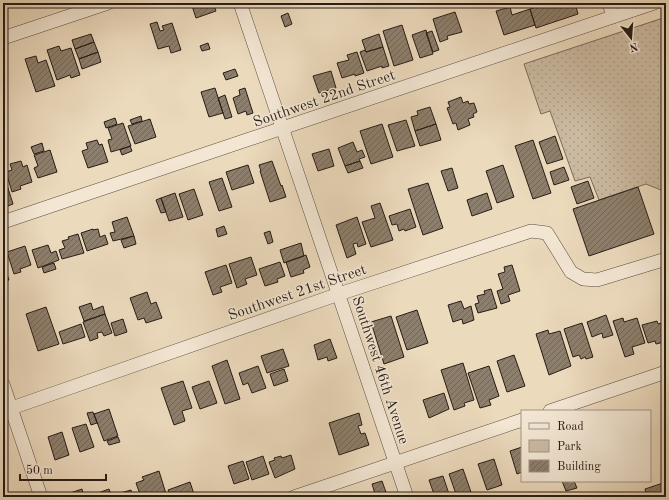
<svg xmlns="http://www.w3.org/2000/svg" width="669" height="500" viewBox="0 0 669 500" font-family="'Old Standard TT',serif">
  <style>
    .green { fill: url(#green-dots); stroke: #796c5c }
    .building { fill: url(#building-hatch); stroke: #271d16 }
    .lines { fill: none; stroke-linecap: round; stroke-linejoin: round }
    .street-casing { stroke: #584c40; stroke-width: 14 }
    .street { stroke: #f3e7d4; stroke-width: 13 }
    .labels { text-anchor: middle; stroke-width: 3; stroke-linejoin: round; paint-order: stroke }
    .street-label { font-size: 15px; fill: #271d16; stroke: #f3e7d4 }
  </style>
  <defs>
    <pattern id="green-dots" width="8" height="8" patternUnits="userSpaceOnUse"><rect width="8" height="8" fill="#cbbaa1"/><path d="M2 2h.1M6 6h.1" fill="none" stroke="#ae9f8a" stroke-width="1.8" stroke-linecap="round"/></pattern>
    <pattern id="building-hatch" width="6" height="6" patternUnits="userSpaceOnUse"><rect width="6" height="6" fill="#8d7f6d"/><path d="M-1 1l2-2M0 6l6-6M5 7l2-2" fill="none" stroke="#736759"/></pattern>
  </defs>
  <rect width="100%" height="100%" fill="#ecdabd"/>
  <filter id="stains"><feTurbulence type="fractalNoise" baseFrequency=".005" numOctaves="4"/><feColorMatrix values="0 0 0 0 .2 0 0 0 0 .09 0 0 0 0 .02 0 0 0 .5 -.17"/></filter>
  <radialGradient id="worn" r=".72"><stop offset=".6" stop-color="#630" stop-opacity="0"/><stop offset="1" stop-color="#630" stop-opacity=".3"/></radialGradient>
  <path class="green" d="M 666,17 L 666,192 L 646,184 L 599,200 L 590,177 L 575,181 L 550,111 L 541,114 L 524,64 Z"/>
  <path class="building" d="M 191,3 L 213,3 L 216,11 L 196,18 Z
    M 547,3 L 575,3 L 578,14 L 536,28 L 530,9 Z
    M 510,7 L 512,15 L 530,9 L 535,25 L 504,35 L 496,11 Z
    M 455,12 L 462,32 L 447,36 L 448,39 L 440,42 L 433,19 Z
    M 288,13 L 292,24 L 285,27 L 281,16 Z
    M 157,22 L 160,31 L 164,30 L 162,26 L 172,23 L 181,50 L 171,53 L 169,46 L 158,49 L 150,24 Z
    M 402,25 L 413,60 L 394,66 L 383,31 Z
    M 426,30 L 433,54 L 420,58 L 412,35 Z
    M 432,31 L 439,50 L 433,52 L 426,33 Z
    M 91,34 L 94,42 L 75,49 L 72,40 Z
    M 379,34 L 383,47 L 366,52 L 362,40 Z
    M 94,42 L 98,52 L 79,59 L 75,49 Z
    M 208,43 L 210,49 L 202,51 L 200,46 Z
    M 59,46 L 61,51 L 71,48 L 80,75 L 71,78 L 70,75 L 57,80 L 47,50 Z
    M 383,47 L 389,66 L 382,68 L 382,66 L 367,71 L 360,52 L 365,50 L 366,52 Z
    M 98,52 L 101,62 L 82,69 L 79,59 Z
    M 357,52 L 364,73 L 355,76 L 355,74 L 342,78 L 337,63 L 349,60 L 347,55 Z
    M 36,56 L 38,63 L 46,60 L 55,86 L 36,92 L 25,59 Z
    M 235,69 L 238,76 L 226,80 L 223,73 Z
    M 331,71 L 336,88 L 319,93 L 313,76 Z
    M 215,88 L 223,113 L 209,117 L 201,92 Z
    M 245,88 L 253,113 L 247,115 L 246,111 L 238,114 L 233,98 L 240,95 L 239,90 Z
    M 225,95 L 232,117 L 225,119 L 218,98 Z
    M 461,97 L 463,103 L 468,101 L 469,104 L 474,103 L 477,112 L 473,114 L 474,117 L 468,119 L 470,125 L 458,130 L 456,123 L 453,124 L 447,108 L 450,107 L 448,102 Z
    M 430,107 L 436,124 L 415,131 L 411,117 L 418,115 L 417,111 Z
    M 141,116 L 142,121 L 132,124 L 130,120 Z
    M 115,118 L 117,124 L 106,128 L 104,122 Z
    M 150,119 L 156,137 L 135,144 L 128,126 Z
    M 406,120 L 415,146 L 397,151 L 388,125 Z
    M 123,123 L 131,146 L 111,152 L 108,140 L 112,139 L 108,128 Z
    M 382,124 L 393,157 L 371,164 L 360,131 Z
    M 436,124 L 441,140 L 420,146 L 415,131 Z
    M 555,136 L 563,159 L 547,164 L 539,142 Z
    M 97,140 L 99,145 L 102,144 L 108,162 L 88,168 L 82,151 L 88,149 L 86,143 Z
    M 533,140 L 551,193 L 533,199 L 515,146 Z
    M 353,142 L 357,152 L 362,150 L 365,157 L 359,159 L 360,161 L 345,166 L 338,148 Z
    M 42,143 L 44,151 L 34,154 L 31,147 Z
    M 130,146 L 132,151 L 122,155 L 120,150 Z
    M 329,149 L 334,166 L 318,171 L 312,154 Z
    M 50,150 L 57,172 L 38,178 L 34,168 L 38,166 L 34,155 Z
    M 21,161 L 23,167 L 27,165 L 32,182 L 20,186 L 21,189 L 12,192 L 6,172 L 12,170 L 10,164 Z
    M 272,161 L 281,186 L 282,185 L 286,197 L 270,202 L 260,171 L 261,171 L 259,165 Z
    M 360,161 L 363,168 L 348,173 L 345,166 Z
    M 248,165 L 254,183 L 232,190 L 226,172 Z
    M 503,165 L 514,197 L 497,203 L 486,171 Z
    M 564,167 L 569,180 L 554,185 L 550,172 Z
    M 452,168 L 458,188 L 448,191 L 441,171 Z
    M 3,172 L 13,204 L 3,208 Z
    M 222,178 L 232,207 L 219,211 L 209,182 Z
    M 588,181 L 594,198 L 577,204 L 571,187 Z
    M 428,183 L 443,228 L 423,235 L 408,189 Z
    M 638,187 L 654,234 L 589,256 L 573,209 Z
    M 194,189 L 203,215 L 188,220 L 179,194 Z
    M 175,193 L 183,217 L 169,221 L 161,198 Z
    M 487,193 L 492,209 L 472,216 L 467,200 Z
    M 161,198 L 166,212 L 161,213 L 156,200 Z
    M 380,203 L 393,240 L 371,247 L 362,222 L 375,218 L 371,206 Z
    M 410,209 L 416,227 L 405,231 L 404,229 L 399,231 L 397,224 L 392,225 L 389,216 Z
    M 127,217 L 134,236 L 113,241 L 110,233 L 115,232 L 112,222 Z
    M 357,217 L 366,244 L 358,247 L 357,243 L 353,244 L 356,254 L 347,258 L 336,225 Z
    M 224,226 L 227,234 L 218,237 L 216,229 Z
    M 93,229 L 93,230 L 98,229 L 100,237 L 105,235 L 108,244 L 87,251 L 81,233 Z
    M 270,231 L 273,242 L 268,244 L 264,233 Z
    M 78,234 L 84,253 L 62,259 L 59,250 L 65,248 L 62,241 L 69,239 L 68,237 Z
    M 134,236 L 136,244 L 124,248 L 121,240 Z
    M 301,243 L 304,256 L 284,263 L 280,250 Z
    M 48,245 L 51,253 L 56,251 L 59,260 L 38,268 L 32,250 Z
    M 25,246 L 31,265 L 20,269 L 21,272 L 14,274 L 7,252 Z
    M 306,255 L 310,267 L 303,270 L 304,273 L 291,277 L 286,262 Z
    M 251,257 L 257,275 L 245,279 L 247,284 L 237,288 L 229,264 Z
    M 280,262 L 285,276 L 277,279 L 278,282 L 265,286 L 259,269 Z
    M 3,263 L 9,280 L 3,282 Z
    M 54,263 L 56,269 L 44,273 L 42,267 Z
    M 226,265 L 232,283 L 220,287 L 222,292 L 213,295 L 205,272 Z
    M 512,265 L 520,291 L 508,295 L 510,301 L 501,304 L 497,291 L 503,289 L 498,274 L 505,272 L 504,267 Z
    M 491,289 L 497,308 L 478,313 L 475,304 L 479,303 L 477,296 L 485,294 L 484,291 Z
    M 147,292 L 151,304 L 156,302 L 162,318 L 146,323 L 144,318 L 138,320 L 130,298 Z
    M 461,301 L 464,309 L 471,306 L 474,320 L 463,324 L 462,319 L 453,322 L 448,305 Z
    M 91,303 L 93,310 L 103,306 L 105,314 L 84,321 L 79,307 Z
    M 46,307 L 59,344 L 38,351 L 26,314 Z
    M 417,310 L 428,343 L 407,350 L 396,317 Z
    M 105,314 L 112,333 L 104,336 L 102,332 L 97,333 L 98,338 L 90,341 L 83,322 Z
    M 606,315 L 613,335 L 603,338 L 602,333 L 592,337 L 587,322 Z
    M 391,316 L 404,357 L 384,364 L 371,322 Z
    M 623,318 L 624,322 L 637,318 L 645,343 L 632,347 L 634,354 L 625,357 L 613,321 Z
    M 123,319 L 127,332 L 115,336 L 111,323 Z
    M 657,321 L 658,324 L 665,322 L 666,337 L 662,338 L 664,342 L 656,344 L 655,341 L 648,343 L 642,325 Z
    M 582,323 L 593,357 L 586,359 L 585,357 L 581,359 L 579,355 L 573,357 L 564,329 Z
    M 81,324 L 85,337 L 63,344 L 59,332 Z
    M 548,330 L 549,334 L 560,331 L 571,366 L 549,375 L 536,334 Z
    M 330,339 L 337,358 L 328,361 L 327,357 L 318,360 L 314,345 Z
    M 283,349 L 289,366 L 267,373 L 261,356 Z
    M 514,355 L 525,386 L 507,392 L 497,361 Z
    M 227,360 L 240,399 L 225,404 L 212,366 Z
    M 463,363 L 474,400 L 464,403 L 465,406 L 454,410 L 441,370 Z
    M 258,366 L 266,388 L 252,393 L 248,383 L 243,385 L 239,373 Z
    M 489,366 L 499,396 L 489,400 L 491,405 L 480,408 L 468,373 Z
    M 284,369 L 288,381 L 274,386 L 270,374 Z
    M 183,381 L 192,408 L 182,411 L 185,421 L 174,425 L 161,388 Z
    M 209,381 L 217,403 L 200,409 L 192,387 Z
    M 444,393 L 449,409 L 429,418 L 423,400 Z
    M 109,409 L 118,436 L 104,441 L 94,414 Z
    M 93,412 L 97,423 L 91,425 L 87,413 Z
    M 359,413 L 362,425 L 358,426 L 361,434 L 365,433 L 369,445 L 339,455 L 329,423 Z
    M 86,424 L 94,447 L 80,452 L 72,428 Z
    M 62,432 L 69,455 L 55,460 L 48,437 Z
    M 118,437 L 120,442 L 109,445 L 107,441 Z
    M 522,447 L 522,472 L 517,474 L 510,451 Z
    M 291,455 L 295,469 L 275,478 L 269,462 L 275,460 L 274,458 L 281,456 L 282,458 Z
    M 263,456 L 269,474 L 252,480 L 246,462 Z
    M 494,459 L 502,485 L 487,490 L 478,464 Z
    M 243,461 L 249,479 L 234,484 L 228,466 Z
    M 463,469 L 472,495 L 464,497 L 457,497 L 449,474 Z
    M 159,471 L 167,497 L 141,497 L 136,483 L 144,480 L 142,477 Z
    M 443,476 L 450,497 L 435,497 L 429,480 Z
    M 382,481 L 387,495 L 376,497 L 372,484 Z
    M 562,481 L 574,481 L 577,488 L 566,491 Z
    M 190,482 L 195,497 L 171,497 L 168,490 Z
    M 663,483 L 666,497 L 647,497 L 645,489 Z
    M 82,489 L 84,497 L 61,497 L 61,496 Z
    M 109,489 L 112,497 L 87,497 Z
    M 131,490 L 133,497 L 118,497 L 117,494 Z"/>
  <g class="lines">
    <defs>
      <path id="street" d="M 240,3 L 407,497
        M 609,3 L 613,17
        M 3,38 L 108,3
        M 3,222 L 654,3
        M 3,384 L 41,497
        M 3,411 L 339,294 L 531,231 L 547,233 L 571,272 L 583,279 L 597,280 L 666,259
        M 550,411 L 666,372
        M 294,497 L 522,420"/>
    </defs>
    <use href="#street" class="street-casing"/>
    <use href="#street" class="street"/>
  </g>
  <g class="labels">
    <g class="street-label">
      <text transform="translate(324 98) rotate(-19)" y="5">Southwest 22nd Street</text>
      <text transform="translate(297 292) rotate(-19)" y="5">Southwest 21st Street</text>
      <text transform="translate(381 370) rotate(72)" y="5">Southwest 46th Avenue</text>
    </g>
  </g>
  <rect width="669" height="500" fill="none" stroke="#ecdabd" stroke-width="16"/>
  <rect x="4" y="4" width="661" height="492" fill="none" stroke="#271d16" stroke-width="2"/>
  <rect x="8" y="8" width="653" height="484" fill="none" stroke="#271d16"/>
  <rect x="521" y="410" width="130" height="72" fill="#f3e7d4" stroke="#a19688"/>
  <rect x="529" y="423" width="20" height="6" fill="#f3e7d4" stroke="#a19688"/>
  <text x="557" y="430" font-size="12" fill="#271d16">Road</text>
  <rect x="529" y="440" width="20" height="12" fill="#cbbaa1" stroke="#a19688"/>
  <text x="557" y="450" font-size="12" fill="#271d16">Park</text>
  <rect x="529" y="460" width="20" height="12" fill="url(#building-hatch)" stroke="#a19688"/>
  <text x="557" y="470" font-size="12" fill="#271d16">Building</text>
  <g transform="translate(631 38) rotate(163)" stroke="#f3e7d4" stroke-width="3" paint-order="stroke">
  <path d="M0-3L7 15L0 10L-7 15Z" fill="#271d16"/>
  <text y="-6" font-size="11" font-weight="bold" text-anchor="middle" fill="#271d16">N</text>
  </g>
  <path d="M20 474v6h86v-6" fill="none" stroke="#271d16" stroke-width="2"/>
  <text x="26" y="474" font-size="12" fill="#271d16" stroke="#f3e7d4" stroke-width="3" paint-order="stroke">50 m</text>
  <rect width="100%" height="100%" filter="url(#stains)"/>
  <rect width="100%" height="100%" fill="url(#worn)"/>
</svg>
